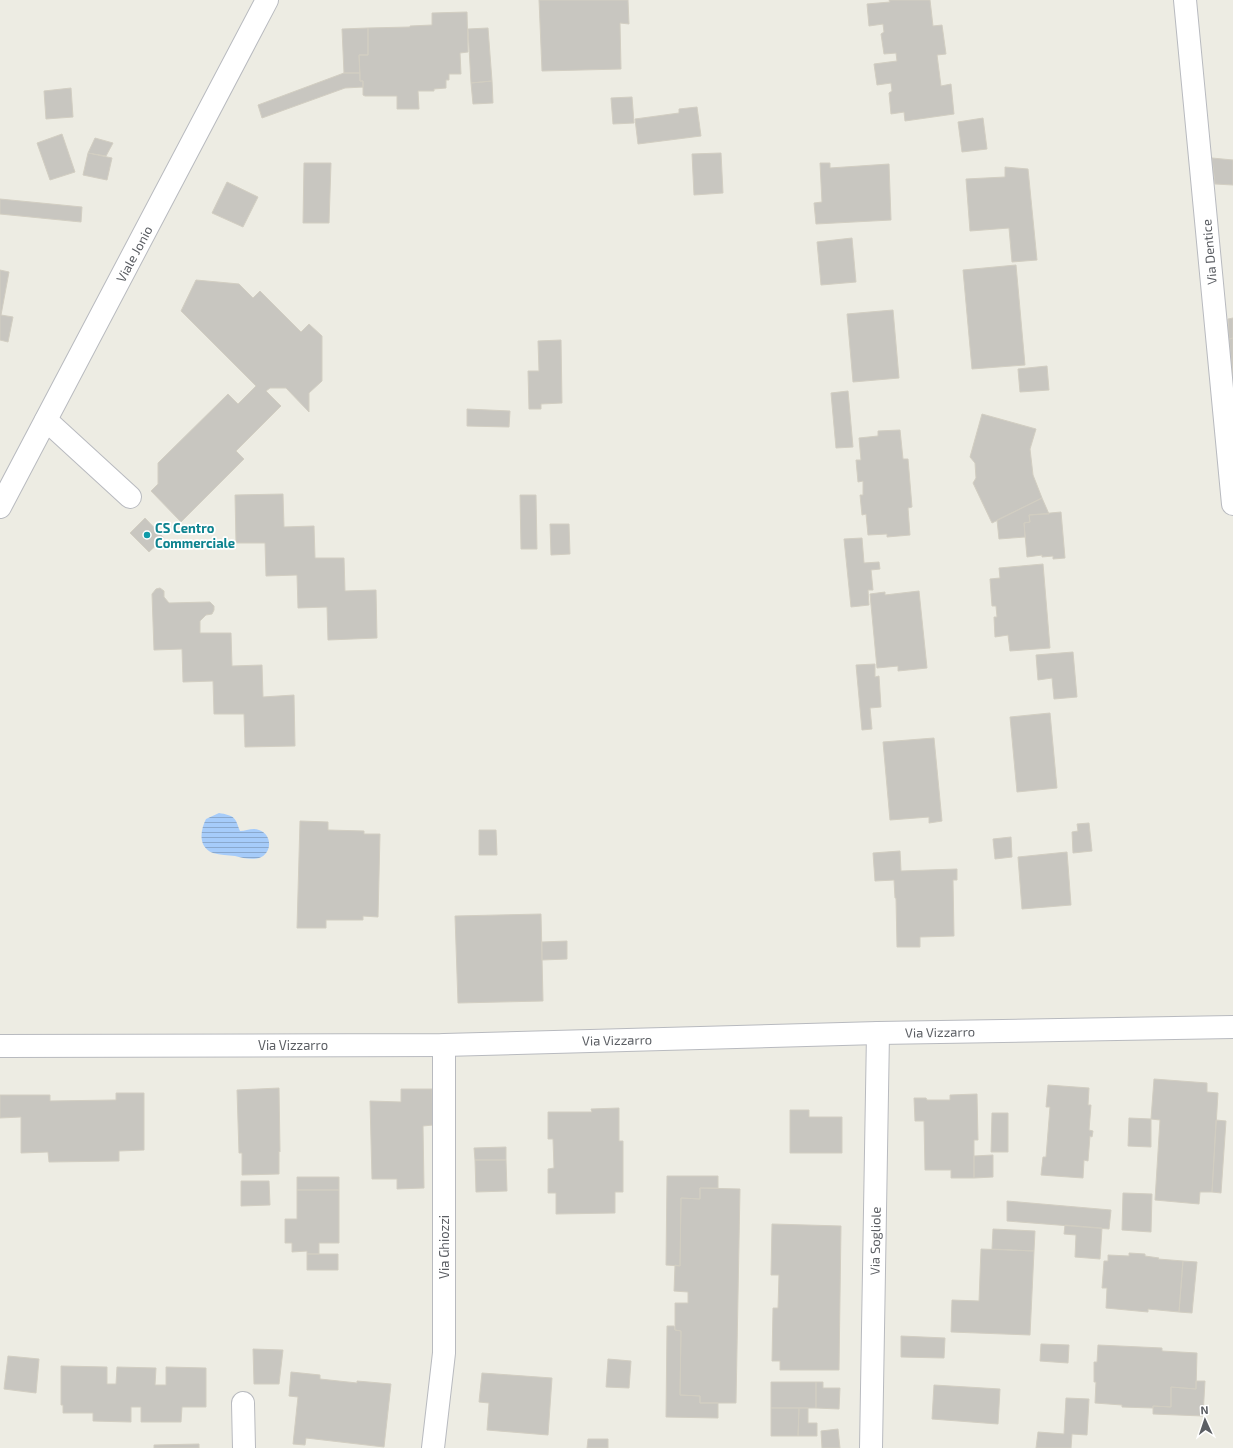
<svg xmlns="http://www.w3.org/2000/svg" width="1233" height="1448" viewBox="0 0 1233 1448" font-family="'Exo 2',sans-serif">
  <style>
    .water { fill: url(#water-rules) }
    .building { fill: #c8c6c0; stroke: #d2cec2 }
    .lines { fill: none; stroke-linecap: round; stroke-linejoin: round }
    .minor-casing { stroke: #b8babf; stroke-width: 24 }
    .tertiary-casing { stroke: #b8babf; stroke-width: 24 }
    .minor { stroke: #fff; stroke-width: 22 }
    .tertiary { stroke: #fff; stroke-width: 22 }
    .culture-dot { fill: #0f9aa8; stroke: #fff; stroke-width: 1.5 }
    .labels { text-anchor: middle; stroke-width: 3.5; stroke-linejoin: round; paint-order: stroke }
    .street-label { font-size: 13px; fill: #5b5e63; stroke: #fff }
    .culture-label { font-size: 13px; font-weight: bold; fill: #0d838f; stroke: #fff; text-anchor: start }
  </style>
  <defs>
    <pattern id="water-rules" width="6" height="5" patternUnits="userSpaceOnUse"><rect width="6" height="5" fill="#a6ccfa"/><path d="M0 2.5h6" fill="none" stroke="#8aa9ce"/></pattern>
  </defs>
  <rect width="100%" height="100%" fill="#edece3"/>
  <path class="water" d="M 219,813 C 225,814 233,815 236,821 C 238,825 238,827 240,831 C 246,831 253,827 259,830 C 272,834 273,853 259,858 C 252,860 242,858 235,856 C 228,855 220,855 213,853 C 198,847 200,831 206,819 Z"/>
  <path class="building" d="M 539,0 L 628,0 L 629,24 L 620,23 L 621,69 L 542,71 Z
    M 889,0 L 930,0 L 933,26 L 942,25 L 946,54 L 937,55 L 941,86 L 951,84 L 954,114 L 905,121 L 904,112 L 891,114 L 889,93 L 892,91 L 891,83 L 877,85 L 874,64 L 897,61 L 896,53 L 884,54 L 881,34 L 884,32 L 883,24 L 869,26 L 867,4 L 890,2 Z
    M 467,12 L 468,52 L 460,53 L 461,74 L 449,74 L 449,80 L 446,80 L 446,88 L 434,89 L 434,91 L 418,91 L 419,109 L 397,109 L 397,96 L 365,96 L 363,95 L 363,81 L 360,81 L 359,55 L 368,55 L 368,28 L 410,27 L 410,26 L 432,25 L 432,13 Z
    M 368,28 L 368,55 L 359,55 L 360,73 L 344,73 L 342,29 Z
    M 488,28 L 492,81 L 471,83 L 468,29 Z
    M 344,73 L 360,73 L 360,81 L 363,81 L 363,87 L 345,88 L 262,118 L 258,105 Z
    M 492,81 L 493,103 L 473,104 L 471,83 Z
    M 71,88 L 73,117 L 46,119 L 44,91 Z
    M 632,97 L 634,123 L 613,124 L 611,98 Z
    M 697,107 L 701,136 L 638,144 L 635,119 L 679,113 L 679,109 Z
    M 983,118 L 987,149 L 962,152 L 958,122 Z
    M 62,134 L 75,172 L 50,180 L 37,143 Z
    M 95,138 L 113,143 L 106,156 L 88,153 Z
    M 88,153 L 112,158 L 107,180 L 83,175 Z
    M 721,153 L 723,193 L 694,195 L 692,154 Z
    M 1212,158 L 1233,160 L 1233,185 L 1215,184 Z
    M 304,163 L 331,163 L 329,223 L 303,223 Z
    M 820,163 L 830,163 L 830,168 L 889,164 L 891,220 L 816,224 L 814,203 L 822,202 Z
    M 1005,167 L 1028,169 L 1037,260 L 1012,262 L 1009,228 L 970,231 L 966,179 L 1005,177 Z
    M 227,182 L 258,197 L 243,227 L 212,213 Z
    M 0,199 L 82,207 L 81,222 L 0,214 Z
    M 852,238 L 856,282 L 821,285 L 817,242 Z
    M 1016,265 L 1025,365 L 972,369 L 963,270 Z
    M 0,270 L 9,272 L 1,315 L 13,317 L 8,342 L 0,340 Z
    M 196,280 L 239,284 L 253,298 L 260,291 L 301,332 L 309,324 L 322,336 L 322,381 L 309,393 L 309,412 L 286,388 L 270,388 L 266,391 L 281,406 L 236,451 L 244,459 L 181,522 L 151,491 L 158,484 L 158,463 L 228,394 L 238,404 L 256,386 L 181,311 Z
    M 893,310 L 899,378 L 853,382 L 847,314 Z
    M 1233,318 L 1233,338 L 1229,339 L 1228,319 Z
    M 1233,338 L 1233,377 L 1229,339 Z
    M 561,340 L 562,403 L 541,404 L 541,409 L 529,409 L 528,371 L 539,371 L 538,341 Z
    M 1047,366 L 1049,390 L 1020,392 L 1018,369 Z
    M 848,391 L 853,447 L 836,448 L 831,393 Z
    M 467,409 L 510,411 L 509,427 L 467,426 Z
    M 982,414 L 1036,429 L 1030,449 L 1033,475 L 1042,498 L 992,523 L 973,483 L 976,478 L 975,463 L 970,457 Z
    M 900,430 L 903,459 L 908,459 L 912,507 L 908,508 L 910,535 L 887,537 L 887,534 L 868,535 L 866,514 L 862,515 L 860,495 L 863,495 L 863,481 L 858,482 L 856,460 L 861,460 L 859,438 L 878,436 L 878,431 Z
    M 283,494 L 284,527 L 314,526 L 315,558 L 344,558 L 345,591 L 376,590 L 377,638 L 328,640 L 327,607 L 298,608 L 297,575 L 266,576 L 265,543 L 236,543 L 235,495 Z
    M 520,495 L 536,495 L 537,549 L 521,549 Z
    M 1042,498 L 1049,514 L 1029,515 L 1030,522 L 1024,523 L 1025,537 L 999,539 L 997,520 Z
    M 1061,512 L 1065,558 L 1053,559 L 1053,556 L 1042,557 L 1042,555 L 1027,557 L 1024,523 L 1030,522 L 1029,515 Z
    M 145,518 L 164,538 L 149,552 L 130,533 Z
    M 550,524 L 569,524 L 570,554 L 551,555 Z
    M 862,538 L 864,563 L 879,562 L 880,569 L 871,570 L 873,590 L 868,590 L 869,605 L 851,607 L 844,539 Z
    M 1043,564 L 1050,648 L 1010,651 L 1008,635 L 995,637 L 994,617 L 997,617 L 996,606 L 992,606 L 990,579 L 1000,578 L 999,568 Z
    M 160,588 L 164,591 L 164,597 L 169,603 L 210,602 L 214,606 L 214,610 L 212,614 L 206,615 L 200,621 L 200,633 L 231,633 L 232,666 L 262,665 L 263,697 L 294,695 L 295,746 L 245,747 L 244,714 L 214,714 L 213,681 L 183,682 L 182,649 L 154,650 L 152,594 L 156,589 Z
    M 919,591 L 927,668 L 898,671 L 898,666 L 877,668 L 870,594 L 885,592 L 885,595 Z
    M 1073,652 L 1077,697 L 1054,699 L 1052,678 L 1038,680 L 1036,655 Z
    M 875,664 L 875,677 L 879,676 L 881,707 L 870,708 L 872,729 L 862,730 L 856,665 Z
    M 1050,713 L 1057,788 L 1017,792 L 1010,717 Z
    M 934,738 L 942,821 L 929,823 L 929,817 L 890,820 L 883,742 Z
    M 300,821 L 328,822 L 328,830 L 364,831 L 364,834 L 380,834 L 378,917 L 363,916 L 363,920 L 326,920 L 326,928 L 297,928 Z
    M 1089,823 L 1092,851 L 1073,853 L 1072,832 L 1078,831 L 1077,824 Z
    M 479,830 L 496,830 L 497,855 L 479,855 Z
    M 1011,837 L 1012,857 L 995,859 L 993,839 Z
    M 900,851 L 901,871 L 957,869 L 957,880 L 953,880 L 954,936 L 920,937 L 920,947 L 897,947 L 896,898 L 895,898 L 894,880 L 875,881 L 873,853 Z
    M 1067,852 L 1071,905 L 1022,909 L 1018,857 Z
    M 541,914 L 543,1001 L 458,1003 L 455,916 Z
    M 567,941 L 567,959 L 542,960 L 542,942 Z
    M 1154,1079 L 1207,1083 L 1207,1092 L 1218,1093 L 1212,1192 L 1200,1192 L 1199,1204 L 1155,1200 L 1160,1120 L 1151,1119 Z
    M 1048,1085 L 1089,1088 L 1088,1105 L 1091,1105 L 1089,1130 L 1093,1131 L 1092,1137 L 1090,1136 L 1088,1161 L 1084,1160 L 1083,1178 L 1041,1175 L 1043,1157 L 1046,1157 L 1050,1107 L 1046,1107 Z
    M 279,1088 L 280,1152 L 279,1151 L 279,1174 L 242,1175 L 242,1153 L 239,1153 L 237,1090 Z
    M 401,1089 L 432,1089 L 433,1125 L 423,1126 L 424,1188 L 397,1189 L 397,1179 L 372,1179 L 370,1101 L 401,1102 Z
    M 116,1093 L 144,1093 L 144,1150 L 119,1151 L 119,1161 L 49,1162 L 48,1152 L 21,1153 L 21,1117 L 0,1118 L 0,1095 L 50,1095 L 50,1101 L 116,1100 Z
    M 977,1094 L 978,1140 L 974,1140 L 974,1178 L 951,1178 L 951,1170 L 925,1170 L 924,1121 L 915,1121 L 914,1098 L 926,1098 L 927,1100 L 950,1100 L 950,1095 Z
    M 619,1108 L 619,1141 L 623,1141 L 623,1192 L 615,1192 L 615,1213 L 556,1214 L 556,1193 L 548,1193 L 548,1169 L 554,1168 L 553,1139 L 548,1139 L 548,1112 L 592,1112 L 591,1109 Z
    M 790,1110 L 809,1110 L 809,1117 L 842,1117 L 842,1153 L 790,1153 Z
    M 992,1113 L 1008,1113 L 1008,1152 L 991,1152 Z
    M 1129,1118 L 1151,1119 L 1151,1147 L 1128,1146 Z
    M 1216,1120 L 1226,1121 L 1221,1193 L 1212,1192 Z
    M 506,1147 L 506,1160 L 475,1160 L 474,1148 Z
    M 993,1155 L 993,1177 L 974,1178 L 974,1156 Z
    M 475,1160 L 506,1160 L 507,1191 L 476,1192 Z
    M 667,1176 L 718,1176 L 718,1188 L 700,1188 L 700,1199 L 681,1198 L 680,1266 L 666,1265 Z
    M 297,1177 L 339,1177 L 339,1190 L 297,1190 Z
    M 241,1181 L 269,1181 L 270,1205 L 241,1206 Z
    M 700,1188 L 740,1189 L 736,1403 L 700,1403 L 700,1396 L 680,1395 L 681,1331 L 675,1330 L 675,1303 L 688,1303 L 688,1292 L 674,1291 L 675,1265 L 680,1266 L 681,1198 L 700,1199 Z
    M 297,1190 L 339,1190 L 339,1243 L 319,1243 L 319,1254 L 307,1254 L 307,1251 L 292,1252 L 292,1243 L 285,1243 L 285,1219 L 297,1219 Z
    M 1123,1193 L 1152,1194 L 1151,1232 L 1122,1230 Z
    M 1007,1201 L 1111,1210 L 1109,1229 L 1007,1221 Z
    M 772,1224 L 841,1226 L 839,1370 L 780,1370 L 780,1361 L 772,1361 L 773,1308 L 778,1308 L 779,1275 L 771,1275 Z
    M 1065,1225 L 1102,1228 L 1100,1259 L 1075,1257 L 1076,1235 L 1064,1234 Z
    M 993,1229 L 1035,1231 L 1034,1251 L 992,1249 Z
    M 981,1249 L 1034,1251 L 1030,1335 L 951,1332 L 952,1300 L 979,1301 Z
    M 1129,1253 L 1145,1254 L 1145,1256 L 1159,1258 L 1158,1259 L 1183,1261 L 1179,1312 L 1148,1309 L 1148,1312 L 1106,1308 L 1107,1288 L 1102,1288 L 1104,1261 L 1108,1261 L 1108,1255 L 1129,1256 Z
    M 307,1254 L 338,1254 L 338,1270 L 307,1270 Z
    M 1183,1261 L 1197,1262 L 1192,1313 L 1179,1312 Z
    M 667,1326 L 674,1326 L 675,1330 L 681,1331 L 680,1395 L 700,1396 L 700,1403 L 718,1403 L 718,1418 L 666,1417 Z
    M 901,1336 L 945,1338 L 944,1358 L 901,1357 Z
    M 1041,1344 L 1069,1345 L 1068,1363 L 1040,1361 Z
    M 1098,1345 L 1162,1348 L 1162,1351 L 1197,1353 L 1196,1389 L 1171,1387 L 1171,1407 L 1153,1406 L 1153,1408 L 1122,1407 L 1122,1405 L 1095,1403 L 1096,1382 L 1094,1382 L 1094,1362 L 1097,1362 Z
    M 253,1349 L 283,1350 L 279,1384 L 254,1384 Z
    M 8,1356 L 39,1359 L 36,1393 L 4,1389 Z
    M 608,1359 L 631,1361 L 629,1388 L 606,1387 Z
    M 61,1366 L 107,1367 L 107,1384 L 116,1384 L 117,1367 L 156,1368 L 155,1385 L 166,1385 L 166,1367 L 206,1368 L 206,1407 L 182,1407 L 181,1422 L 141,1422 L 141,1407 L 131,1407 L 131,1422 L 93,1421 L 93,1413 L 63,1413 L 63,1405 L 61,1405 Z
    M 291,1372 L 320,1375 L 320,1379 L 357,1383 L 357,1381 L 391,1384 L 384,1447 L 306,1438 L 305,1445 L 293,1444 L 298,1397 L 289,1396 Z
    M 482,1373 L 552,1378 L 548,1435 L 487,1430 L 489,1403 L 479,1402 Z
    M 1196,1381 L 1205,1381 L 1203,1416 L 1153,1414 L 1153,1406 L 1171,1407 L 1171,1387 L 1196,1389 Z
    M 771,1382 L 816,1382 L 816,1408 L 771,1408 Z
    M 816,1382 L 823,1382 L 823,1388 L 840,1388 L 839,1409 L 816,1408 Z
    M 934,1385 L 1000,1389 L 998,1424 L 932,1419 Z
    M 1066,1398 L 1089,1399 L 1087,1435 L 1072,1434 L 1071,1448 L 1036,1448 L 1038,1432 L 1064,1434 Z
    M 771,1408 L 799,1408 L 798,1436 L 771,1436 Z
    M 799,1408 L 808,1408 L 808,1423 L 817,1423 L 817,1436 L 798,1436 Z
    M 838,1429 L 840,1448 L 822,1448 L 821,1431 Z
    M 588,1439 L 608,1439 L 608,1448 L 587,1448 Z
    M 199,1444 L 199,1448 L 154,1448 L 154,1445 Z"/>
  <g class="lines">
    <defs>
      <path id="minor" d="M 1185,0 L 1233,504
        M 46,420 L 130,497
        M 243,1403 L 244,1448
        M 433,1448 L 444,1353 L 444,1045
        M 871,1448 L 878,1033"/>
      <path id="tertiary" d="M 0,507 L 267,0
        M 0,1046 L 444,1045 L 878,1033 L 1233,1027"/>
    </defs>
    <use href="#minor" class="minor-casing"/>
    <use href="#tertiary" class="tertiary-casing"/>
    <use href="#minor" class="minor"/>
    <use href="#tertiary" class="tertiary"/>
  </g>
  <circle class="culture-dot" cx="147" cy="535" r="4"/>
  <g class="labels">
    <g class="street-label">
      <text transform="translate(1209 252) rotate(-95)" y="5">Via Dentice</text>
      <text transform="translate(134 254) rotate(-62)" y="5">Viale Jonio</text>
      <text transform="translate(940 1032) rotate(-1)" y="5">Via Vizzarro</text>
      <text transform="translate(617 1040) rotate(-1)" y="5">Via Vizzarro</text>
      <text x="293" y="1050">Via Vizzarro</text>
      <text transform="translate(875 1241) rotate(-89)" y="5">Via Sogliole</text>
      <text transform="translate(444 1247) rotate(-90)" y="5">Via Ghiozzi</text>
    </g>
    <g class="culture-label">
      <text x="155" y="533">CS Centro<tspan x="155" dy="15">Commerciale</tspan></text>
    </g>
  </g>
  <g transform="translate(1205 1420) rotate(357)" stroke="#ffffff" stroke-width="3" paint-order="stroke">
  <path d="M0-3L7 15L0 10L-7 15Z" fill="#5b5e63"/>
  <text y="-6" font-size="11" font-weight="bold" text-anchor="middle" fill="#5b5e63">N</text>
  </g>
</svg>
